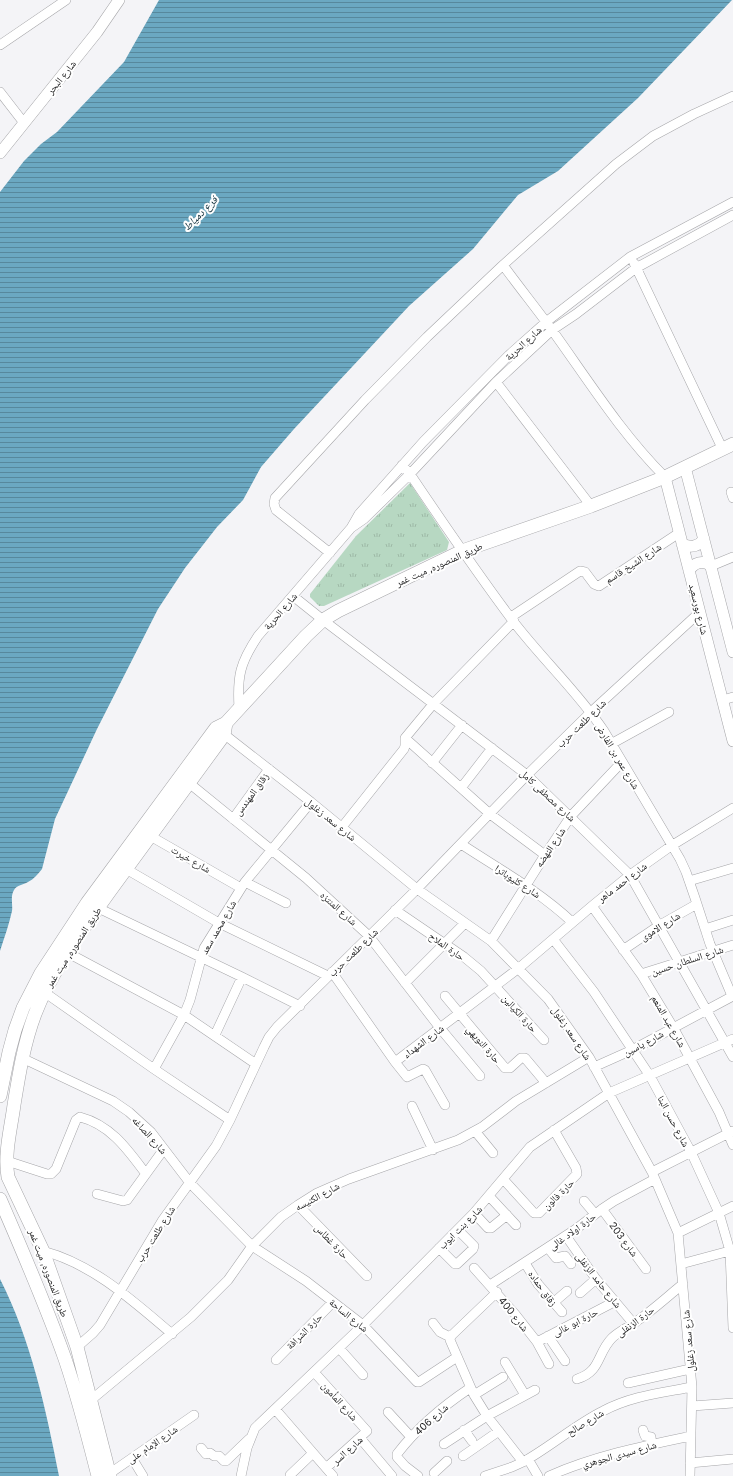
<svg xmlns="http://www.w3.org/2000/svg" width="733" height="1476" viewBox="0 0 733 1476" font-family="Inter,'Noto Naskh Arabic',sans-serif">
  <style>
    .grass { fill: url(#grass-tufts) }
    .water { fill: url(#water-rules) }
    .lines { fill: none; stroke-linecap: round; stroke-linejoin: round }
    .minor-casing { stroke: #a6a6a9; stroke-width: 10 }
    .tertiary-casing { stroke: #a6a6a9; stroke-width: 12 }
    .secondary-casing { stroke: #a6a6a9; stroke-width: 14 }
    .minor { stroke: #fff; stroke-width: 9 }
    .tertiary { stroke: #fff; stroke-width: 11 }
    .secondary { stroke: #fff; stroke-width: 13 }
    .labels { text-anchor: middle; stroke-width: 4; stroke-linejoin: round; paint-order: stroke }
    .street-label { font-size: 10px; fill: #1b1b1c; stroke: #fff }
    .water-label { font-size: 11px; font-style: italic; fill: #0f2d39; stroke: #fff }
  </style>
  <defs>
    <pattern id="grass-tufts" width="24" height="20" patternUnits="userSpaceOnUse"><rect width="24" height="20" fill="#b7d8c2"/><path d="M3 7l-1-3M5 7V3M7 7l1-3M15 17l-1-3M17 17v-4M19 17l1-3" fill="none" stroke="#9db9a6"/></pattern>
    <pattern id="water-rules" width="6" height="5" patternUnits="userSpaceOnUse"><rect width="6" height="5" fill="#6ba8c1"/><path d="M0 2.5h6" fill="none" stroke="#57889c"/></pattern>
  </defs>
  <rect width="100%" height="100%" fill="#f4f4f7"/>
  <path class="grass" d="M 410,483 L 449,542 L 447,550 L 324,606 L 319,606 L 310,597 L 310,594 L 356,536 Z"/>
  <path class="water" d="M 159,0 L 732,0 L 638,98 L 558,171 L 518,195 L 473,249 L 409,306 L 294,429 L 261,467 L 243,500 L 217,527 L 185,568 L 158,609 L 97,729 L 55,819 L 42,869 C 38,874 34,879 28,882 C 23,885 17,885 14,890 C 10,897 13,904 12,911 C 9,925 4,938 0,951 L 0,192 L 24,161 L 41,144 L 57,132 L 124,62 Z
    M 0,1279 C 31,1340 46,1409 59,1476 L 0,1476 Z"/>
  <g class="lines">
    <defs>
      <path id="minor" d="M 0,45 L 66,0
        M 0,92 L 24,123
        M 634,263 L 723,450
        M 503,265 C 519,287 536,308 552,330 C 588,380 621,433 665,477
        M 496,382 L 591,506
        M 402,465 L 410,474 C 443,523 477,573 513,621 C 542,659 577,691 604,731 L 680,859 L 686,872 L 695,898 L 710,944 L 732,996
        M 731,492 L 733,498
        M 351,528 L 364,519 L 410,474 L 496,382 L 552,330 L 576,314 L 636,268 L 733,215
        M 330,553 L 276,510 L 274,504 L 275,498 L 365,400 L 427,337 L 503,265 L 616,164 L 653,136 L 694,114 L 733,96
        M 711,566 L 733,557
        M 293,596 L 323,620 L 527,775 L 630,875 L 733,1057
        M 511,617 L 580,571 L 585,572 L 594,584 L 599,586 L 679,533
        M 723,700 L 733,697
        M 239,708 C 237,676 240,663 258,636 L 351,528 L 359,514 L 423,442 L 509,355 L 546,322 L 630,257 L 733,202
        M 220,731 L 311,802 L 417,889 L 491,941 L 548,999 L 589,1057 L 652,1172 L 678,1233 L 692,1387 L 690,1476
        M 405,738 L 490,814 L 545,855
        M 611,744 L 669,712
        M 432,763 L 462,725
        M 189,783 L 306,878 L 369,936 L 440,1028 L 480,1076
        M 461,788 L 492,748
        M 233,819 L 269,769
        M 342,827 L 404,749 L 405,746 L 405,738 L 434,703 L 514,621
        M 145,833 L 241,888
        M 461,844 C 499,869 539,891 572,922
        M 126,869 L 219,923 L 328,976
        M 689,881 L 733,868
        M 245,882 L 286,903
        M 94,906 L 242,977 L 300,1006
        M 592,906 L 641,974 L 673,1027 L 719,1112 L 733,1145
        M 395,910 L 464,957 L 481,971 L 544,1040
        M 705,929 L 733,920
        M 553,939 L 594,992 L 650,1076 L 691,1152 L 719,1213 L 730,1251 L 733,1328
        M 491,941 L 545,855 L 571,816 L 621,763
        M 623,950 L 660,925 L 697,904
        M 68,953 L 184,1015 L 256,1064
        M 332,972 L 395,1062 L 519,968 L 592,906 L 630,875 L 671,846 L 733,808
        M 641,974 L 733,945
        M 405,983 L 465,923
        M 44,992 L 154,1069 L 230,1120
        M 445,996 L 505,1068 L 510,1068 L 521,1058 L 525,1058 L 546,1083
        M 215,1035 L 242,977
        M 22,1058 L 113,1101 L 129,1112 L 151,1132 L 190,1183 L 252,1246 L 306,1281 L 363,1325 L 417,1382 L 419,1382 L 457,1357
        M 395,1062 L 407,1077 L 423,1069 L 425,1070 L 445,1105
        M 594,1067 L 632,1050 L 733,996
        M 154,1069 L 184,1015 L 190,1000 L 204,948 L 245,882 L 311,802
        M 412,1106 L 433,1150
        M 475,1131 L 493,1153
        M 7,1161 L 47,1174 L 51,1174 L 56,1169 L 76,1120 L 80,1117 C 111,1125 128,1150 146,1174
        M 652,1172 L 733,1131
        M 503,1179 L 534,1213 L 539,1213 L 577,1174 L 576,1168 L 554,1130
        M 97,1194 L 123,1201 L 127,1200 L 164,1149
        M 489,1196 L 516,1225
        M 584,1201 L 595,1214
        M 298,1205 L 367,1276
        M 602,1209 L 646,1269
        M 474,1213 L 488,1228 L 491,1228 L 507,1215
        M 678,1233 L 733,1206
        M 566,1236 L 596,1279 L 633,1323
        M 439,1248 L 455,1264 L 457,1264 L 473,1249 L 474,1246 L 458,1230
        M 548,1248 L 556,1258 L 565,1256 L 571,1264
        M 43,1251 C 93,1264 133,1301 172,1334
        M 525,1263 L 538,1284 L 562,1312
        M 681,1264 L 733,1250
        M 474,1268 L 515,1314 L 537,1342 L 549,1364
        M 490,1285 L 576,1229 L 602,1209 L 614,1201 L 655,1179
        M 497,1292 L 451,1336 L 450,1340 L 474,1395 L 487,1416 L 523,1462
        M 580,1293 L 596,1279
        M 553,1303 L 567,1291
        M 433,1323 L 440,1332 L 450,1337
        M 548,1336 L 565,1361
        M 537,1342 L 614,1302
        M 77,1347 L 93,1333 L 100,1325 L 162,1221 L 216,1146 L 230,1120 L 264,1047 L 269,1037 L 277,1027 L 417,889 L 527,775 L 591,712 L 700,612
        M 339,1348 L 363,1375
        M 276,1360 L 333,1302
        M 505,1362 L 525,1395
        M 314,1372 L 367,1431 L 326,1468
        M 577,1379 C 601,1372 597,1353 612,1338 C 619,1331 629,1327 637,1321 C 653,1310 668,1296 683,1284
        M 628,1383 L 690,1369
        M 474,1395 L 503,1377
        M 91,1400 L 191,1317 L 228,1280 L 252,1246 L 281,1217 L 298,1205 L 317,1193 L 349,1179 L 458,1140 L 482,1127 L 516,1101 L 589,1057
        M 692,1406 L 733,1403
        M 275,1409 L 333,1476
        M 388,1412 L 411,1437
        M 464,1430 L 472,1441
        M 643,1430 L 645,1436 L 651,1437 L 652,1445
        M 360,1438 L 392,1476
        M 444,1444 L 487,1416 L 535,1390
        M 201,1448 L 206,1454 L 210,1453 L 214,1456 L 219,1456 L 224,1461 L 226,1461 L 249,1439
        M 463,1456 L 499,1431
        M 132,1458 L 143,1476
        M 528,1459 L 538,1476
        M 690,1463 L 733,1459
        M 434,1473 L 447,1461
        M 109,1474 L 194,1415
        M 290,1475 L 313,1453
        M 241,1476 L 247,1448 L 255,1428 L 363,1325 L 474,1213 L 530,1147 L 609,1093 L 733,1039
        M 418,1476 L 405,1466 L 397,1457 L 397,1454 C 417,1428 443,1406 470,1388
        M 485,1476 L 512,1467 L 523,1462 C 550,1447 575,1425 603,1411 C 631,1396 661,1393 692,1387
        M 549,1476 C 594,1456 643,1446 691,1436"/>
      <path id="tertiary" d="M 0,153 L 97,32 L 119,0
        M 685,467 L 733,652
        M 665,477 L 733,741
        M 682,544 C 691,548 698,547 704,539
        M 689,571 C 694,562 703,560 711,566"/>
      <path id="secondary" d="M 0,1096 L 9,1052 L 15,1030 L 23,1008 L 41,973 L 87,903 L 216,728 L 226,723 L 306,636 L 323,620 L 338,611 L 462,551 L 591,506 L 665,477 L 733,444
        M 0,1199 C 23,1252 46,1305 65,1359 C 78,1397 88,1437 98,1476
        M 110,1476 L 77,1347 L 43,1251 L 8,1177 C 4,1153 11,1128 14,1105 C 19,1074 24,1043 35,1014 C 52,969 83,929 110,891 C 148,839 186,787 224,735 L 226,723"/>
    </defs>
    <use href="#minor" class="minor-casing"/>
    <use href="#tertiary" class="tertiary-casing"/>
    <use href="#secondary" class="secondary-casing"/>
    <use href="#minor" class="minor"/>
    <use href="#tertiary" class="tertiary"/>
    <use href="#secondary" class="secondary"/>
  </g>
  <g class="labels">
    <g class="street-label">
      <text transform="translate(61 77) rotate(-51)" y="4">شارع البحر</text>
      <text transform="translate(523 343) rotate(-42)" y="4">شارع الحرية</text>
      <text transform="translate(633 563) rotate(-33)" y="4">شارع الشيخ قاسم</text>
      <text transform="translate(439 564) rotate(-24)" y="4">طريق المنصوره, ميت غمر</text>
      <text transform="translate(699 609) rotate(76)" y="4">شارع بورسعيد</text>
      <text transform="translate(280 611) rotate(-49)" y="4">شارع الحرية</text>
      <text transform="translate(581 723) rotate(-44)" y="4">شارع طلعت حرب</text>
      <text transform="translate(618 756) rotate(59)" y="4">شارع عمر بن الفارض</text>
      <text transform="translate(251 794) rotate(-54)" y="4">زقاق المهندس</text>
      <text transform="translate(548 795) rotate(43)" y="4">شارع مصطفى كامل</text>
      <text transform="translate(331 819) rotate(39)" y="4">شارع سعد زغلول</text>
      <text transform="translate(550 847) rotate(-56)" y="4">شارع النهضه</text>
      <text transform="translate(191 859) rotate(30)" y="4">شارع خيرت</text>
      <text transform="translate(518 881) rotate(33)" y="4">شارع كليوباترا</text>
      <text transform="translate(622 882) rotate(-37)" y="4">شارع احمد ماهر</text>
      <text transform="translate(339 908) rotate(42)" y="4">شارع المنتزه</text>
      <text transform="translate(660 926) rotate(-32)" y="4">شارع الاموى</text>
      <text transform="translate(218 927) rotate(-60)" y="4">شارع محمد سعد</text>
      <text transform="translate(447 946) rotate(35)" y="4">حارة الملاح</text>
      <text transform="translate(73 947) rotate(-57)" y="4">طريق المنصوره, ميت غمر</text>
      <text transform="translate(353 952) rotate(-44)" y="4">شارع طلعت حرب</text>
      <text transform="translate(687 960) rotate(-18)" y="4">شارع السلطان حسين</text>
      <text transform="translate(520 1013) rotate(48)" y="4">حارة الكيالين</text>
      <text transform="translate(669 1021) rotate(60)" y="4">شارع عبد المنعم</text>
      <text transform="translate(572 1033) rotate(56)" y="4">شارع سعد زغلول</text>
      <text transform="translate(423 1041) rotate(-37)" y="4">شارع الشهداء</text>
      <text transform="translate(643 1043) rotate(-28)" y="4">شارع ياسين</text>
      <text transform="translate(484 1044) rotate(49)" y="4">حارة النويهي</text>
      <text transform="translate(674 1121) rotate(62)" y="4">شارع حسن البنا</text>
      <text transform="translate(150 1135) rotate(48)" y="4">شارع الصاغه</text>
      <text transform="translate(558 1194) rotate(-44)" y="4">حارة فالون</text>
      <text transform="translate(317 1196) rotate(-28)" y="4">شارع الكنيسه</text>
      <text transform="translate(460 1227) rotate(-45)" y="4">شارع بنت ايوب</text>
      <text transform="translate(572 1231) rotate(-36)" y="4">حارة اولاد غالى</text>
      <text transform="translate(155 1234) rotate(-58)" y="4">شارع طلعت حرب</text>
      <text transform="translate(624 1239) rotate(53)" y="4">شارع 203</text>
      <text transform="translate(332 1241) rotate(46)" y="4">حارة غطاس</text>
      <text transform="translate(49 1273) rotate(69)" y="4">طريق المنصوره, ميت غمر</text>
      <text transform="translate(599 1280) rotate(52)" y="4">شارع حامد الزنفلى</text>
      <text transform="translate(543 1288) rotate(54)" y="4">زقاق حماده</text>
      <text transform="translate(514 1314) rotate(51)" y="4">شارع 400</text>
      <text transform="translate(349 1315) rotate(39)" y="4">شارع الساحة</text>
      <text transform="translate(635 1321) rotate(-36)" y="4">حارة الزنفلى</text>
      <text transform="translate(575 1322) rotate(-27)" y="4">حارة ابو غالى</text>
      <text transform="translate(304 1331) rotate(-45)" y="4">حارة الشرافة</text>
      <text transform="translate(688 1341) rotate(-95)" y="4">شارع سعد زغلول</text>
      <text transform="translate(340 1401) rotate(48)" y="4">شارع المأمون</text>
      <text transform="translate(431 1419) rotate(-42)" y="4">شارع 406</text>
      <text transform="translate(585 1422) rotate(-31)" y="4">شارع صالح</text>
      <text transform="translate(152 1444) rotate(-34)" y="4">شارع الإمام على</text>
      <text transform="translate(347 1450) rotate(-42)" y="4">شارع السر</text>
      <text transform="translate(619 1454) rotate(-15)" y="4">شارع سيدى الجوهري</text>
    </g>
    <g class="water-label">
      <text transform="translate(200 213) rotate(-45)" y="4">فرع دمياط</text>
    </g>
  </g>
</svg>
